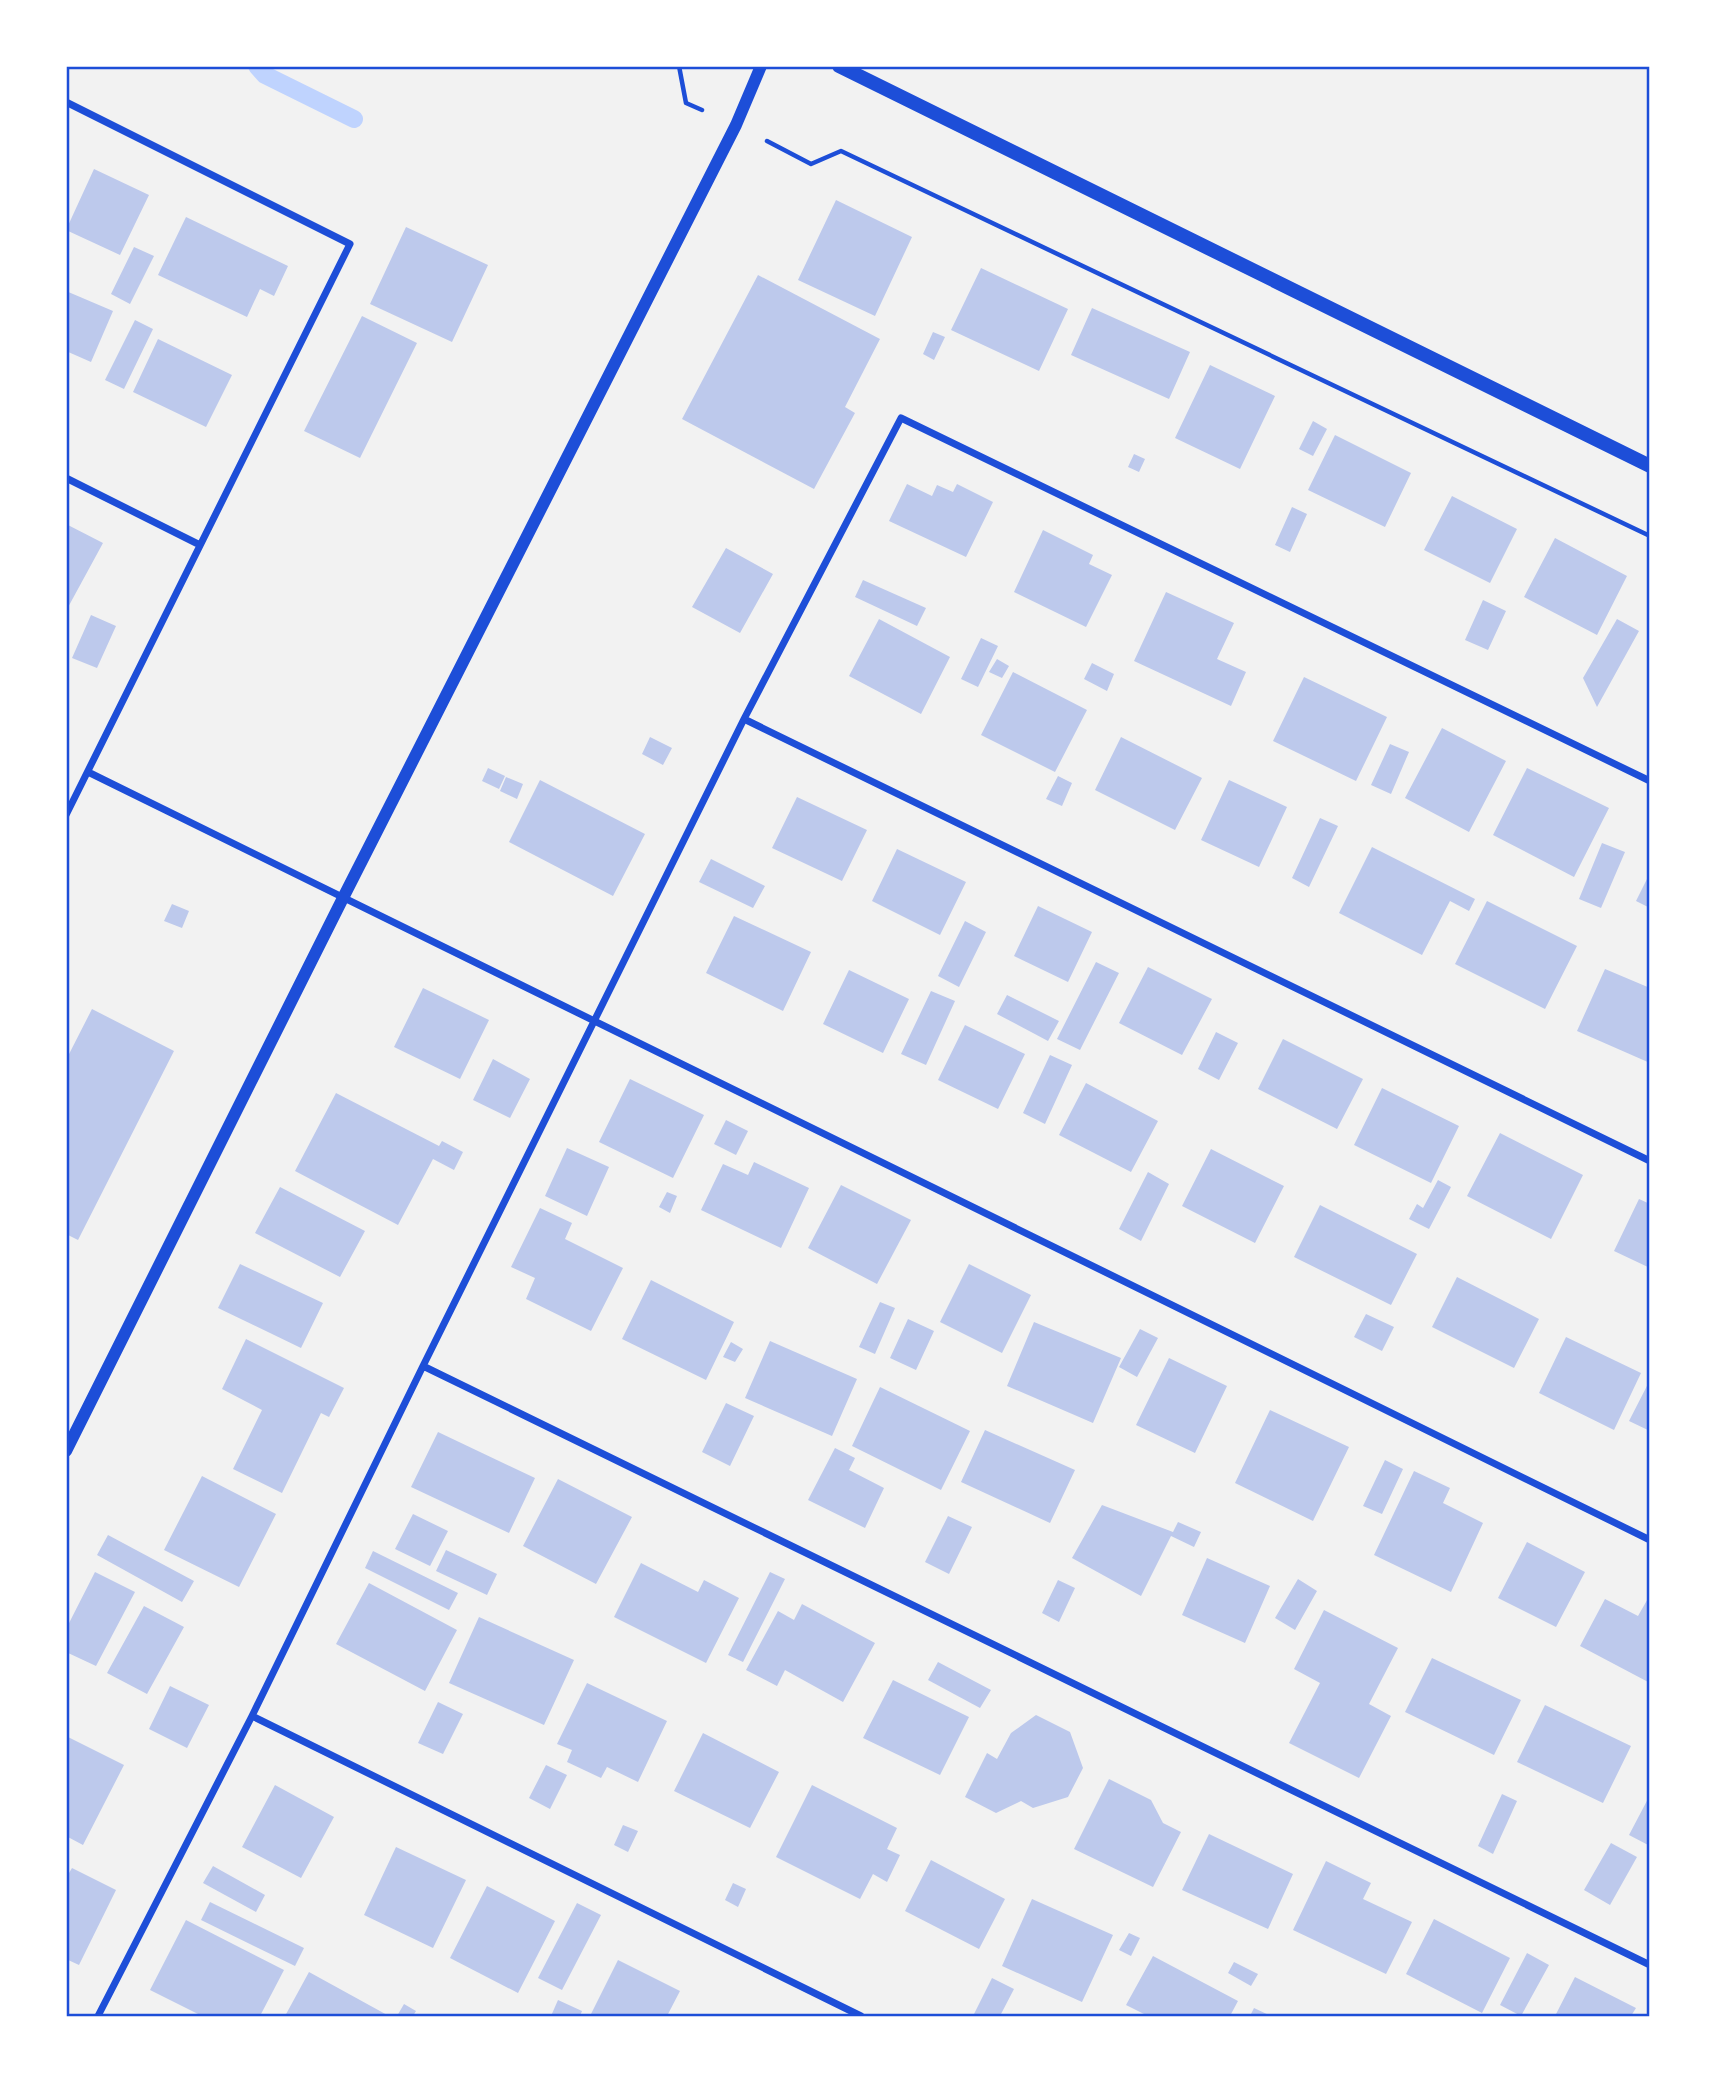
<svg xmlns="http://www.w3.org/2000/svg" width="1716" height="2083" viewBox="0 0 1716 2083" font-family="Manrope,sans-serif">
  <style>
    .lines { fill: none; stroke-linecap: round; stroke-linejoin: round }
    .stream { stroke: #bfd3fe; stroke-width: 18 }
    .building { fill: #bdc9ec }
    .path { stroke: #1d4ed8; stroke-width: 4.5 }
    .minor { stroke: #1d4ed8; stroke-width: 7 }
    .tertiary { stroke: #1d4ed8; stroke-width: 12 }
    .secondary { stroke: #1d4ed8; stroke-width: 14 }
    .neatline { fill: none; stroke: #1d4ed8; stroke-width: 2.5 }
  </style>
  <rect width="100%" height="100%" fill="#f2f2f2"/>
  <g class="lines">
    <path class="stream" d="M 257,66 L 265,75 L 354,119"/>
  </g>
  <path class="building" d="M 94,169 L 149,195 L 120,255 L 66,230 Z
    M 836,200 L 912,237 L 875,316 L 798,280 Z
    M 186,217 L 288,266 L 274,296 L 260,289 L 247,317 L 158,275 Z
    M 406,227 L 488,265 L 452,342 L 370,304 Z
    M 134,247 L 154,256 L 130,304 L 111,294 Z
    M 981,268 L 1068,309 L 1039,371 L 951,330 Z
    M 758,275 L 880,339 L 845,407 L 855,413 L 814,489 L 682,419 Z
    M 66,291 L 113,311 L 91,362 L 66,351 Z
    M 1092,308 L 1190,352 L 1169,399 L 1071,355 Z
    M 362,316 L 417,343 L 360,458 L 304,431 Z
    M 135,320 L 153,329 L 124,389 L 105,380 Z
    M 933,332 L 945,337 L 934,360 L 923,354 Z
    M 158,339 L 232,375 L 206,427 L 133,392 Z
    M 1210,365 L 1275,396 L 1240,469 L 1175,438 Z
    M 1313,421 L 1327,429 L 1313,456 L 1299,449 Z
    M 1335,435 L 1411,473 L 1385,527 L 1308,490 Z
    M 1134,454 L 1145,459 L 1139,472 L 1128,467 Z
    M 907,484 L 932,496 L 937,485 L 953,492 L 957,484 L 993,502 L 966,557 L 889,521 Z
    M 1452,496 L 1517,529 L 1490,583 L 1424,550 Z
    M 1292,507 L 1307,514 L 1290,552 L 1275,545 Z
    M 66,524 L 103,543 L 66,611 Z
    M 1043,530 L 1093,555 L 1089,564 L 1112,575 L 1086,627 L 1014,592 Z
    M 1555,538 L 1627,576 L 1597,635 L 1524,597 Z
    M 726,548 L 773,574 L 740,633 L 692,607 Z
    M 863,580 L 926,608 L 917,626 L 855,597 Z
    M 1166,592 L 1234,623 L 1217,659 L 1246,672 L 1231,706 L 1134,661 Z
    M 1483,600 L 1506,611 L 1488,650 L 1465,640 Z
    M 91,615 L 116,626 L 97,668 L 72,658 Z
    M 879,619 L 950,657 L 921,714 L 849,676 Z
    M 1617,619 L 1639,631 L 1597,707 L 1583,678 Z
    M 981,638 L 998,646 L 978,687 L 961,679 Z
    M 997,659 L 1009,666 L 1002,678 L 989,672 Z
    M 1092,663 L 1114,674 L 1107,691 L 1084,679 Z
    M 1013,672 L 1087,710 L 1055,772 L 981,735 Z
    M 1304,677 L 1387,717 L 1356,781 L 1273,741 Z
    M 1442,728 L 1506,761 L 1469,832 L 1405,798 Z
    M 650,737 L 672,748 L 663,765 L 642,754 Z
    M 1121,737 L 1202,778 L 1175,830 L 1095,790 Z
    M 1390,744 L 1409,752 L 1391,794 L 1371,785 Z
    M 488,768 L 505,776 L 499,789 L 482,781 Z
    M 1527,768 L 1609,808 L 1574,877 L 1493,835 Z
    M 1058,776 L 1072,783 L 1062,806 L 1046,799 Z
    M 506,777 L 523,784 L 517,799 L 500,791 Z
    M 540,780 L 645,834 L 613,896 L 509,842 Z
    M 1229,780 L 1287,807 L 1259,867 L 1201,840 Z
    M 797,797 L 867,830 L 842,881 L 772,848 Z
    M 1320,818 L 1338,826 L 1309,887 L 1292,878 Z
    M 1602,843 L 1625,852 L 1601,908 L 1579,899 Z
    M 1372,847 L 1475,899 L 1469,911 L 1450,901 L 1422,955 L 1339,913 Z
    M 897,849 L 966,882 L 940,935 L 872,901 Z
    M 711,859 L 765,886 L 753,908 L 699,882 Z
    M 1650,873 L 1650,908 L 1636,901 Z
    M 1487,901 L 1577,946 L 1545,1009 L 1455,964 Z
    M 172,904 L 189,911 L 182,928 L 164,921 Z
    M 1038,906 L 1092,932 L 1068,982 L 1014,956 Z
    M 734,916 L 811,952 L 783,1011 L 706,973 Z
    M 965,921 L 986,932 L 959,987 L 938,976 Z
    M 1096,962 L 1119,973 L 1080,1050 L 1057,1039 Z
    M 1148,967 L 1212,999 L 1182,1055 L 1119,1023 Z
    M 1605,969 L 1650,988 L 1650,1063 L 1577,1031 Z
    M 849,970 L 909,999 L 883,1053 L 823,1024 Z
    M 423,988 L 489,1020 L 460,1079 L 394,1047 Z
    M 931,991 L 955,1001 L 926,1065 L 901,1054 Z
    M 1007,995 L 1059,1021 L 1048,1041 L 997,1014 Z
    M 92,1009 L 174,1051 L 78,1240 L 66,1234 L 66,1060 Z
    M 965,1025 L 1025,1054 L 998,1109 L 938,1080 Z
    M 1216,1032 L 1238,1043 L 1219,1080 L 1198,1069 Z
    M 1283,1039 L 1363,1079 L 1337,1129 L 1258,1089 Z
    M 1050,1055 L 1072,1065 L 1045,1124 L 1023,1113 Z
    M 493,1059 L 530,1079 L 510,1118 L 473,1100 Z
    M 630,1079 L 704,1115 L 673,1178 L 599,1142 Z
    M 1086,1083 L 1158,1121 L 1131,1172 L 1059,1135 Z
    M 1382,1088 L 1459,1126 L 1431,1183 L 1354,1145 Z
    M 336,1093 L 439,1146 L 442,1141 L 463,1152 L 454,1170 L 433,1159 L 398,1225 L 295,1171 Z
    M 726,1120 L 748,1131 L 736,1155 L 714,1144 Z
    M 1500,1133 L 1583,1175 L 1551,1239 L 1467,1196 Z
    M 567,1148 L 609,1167 L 587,1216 L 545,1196 Z
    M 1211,1149 L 1284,1186 L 1255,1243 L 1182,1206 Z
    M 754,1162 L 809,1188 L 781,1248 L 701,1210 L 723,1164 L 748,1175 Z
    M 1148,1172 L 1169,1184 L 1141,1241 L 1119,1229 Z
    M 1438,1180 L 1451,1187 L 1429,1229 L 1409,1219 L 1417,1204 L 1423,1208 Z
    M 841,1185 L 911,1220 L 877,1284 L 808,1248 Z
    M 280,1187 L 365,1231 L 340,1277 L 255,1233 Z
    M 667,1192 L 677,1196 L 670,1213 L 659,1207 Z
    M 1639,1199 L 1650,1204 L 1650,1268 L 1614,1251 Z
    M 1320,1205 L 1417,1254 L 1391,1305 L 1294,1257 Z
    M 540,1208 L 572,1223 L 565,1239 L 623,1268 L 591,1331 L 526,1299 L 535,1278 L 511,1267 Z
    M 240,1264 L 323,1303 L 301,1348 L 218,1308 Z
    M 969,1264 L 1031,1295 L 1002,1353 L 940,1322 Z
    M 1457,1277 L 1539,1319 L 1514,1368 L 1432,1327 Z
    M 651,1280 L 734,1322 L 706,1380 L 622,1339 Z
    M 880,1302 L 895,1308 L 875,1354 L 859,1347 Z
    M 1366,1314 L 1394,1327 L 1382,1351 L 1354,1337 Z
    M 908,1319 L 934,1331 L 916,1370 L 890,1358 Z
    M 1034,1322 L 1121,1358 L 1093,1423 L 1007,1386 Z
    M 1140,1329 L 1158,1338 L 1137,1377 L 1119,1367 Z
    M 1566,1337 L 1641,1373 L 1614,1430 L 1539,1393 Z
    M 246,1339 L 344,1388 L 329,1417 L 321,1413 L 282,1493 L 233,1469 L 262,1410 L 222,1389 Z
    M 770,1341 L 857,1379 L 832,1436 L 745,1398 Z
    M 731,1342 L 743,1349 L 735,1362 L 723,1357 Z
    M 1169,1358 L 1227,1386 L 1195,1453 L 1136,1425 Z
    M 1650,1380 L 1650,1431 L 1629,1421 Z
    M 880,1387 L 970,1431 L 941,1490 L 852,1446 Z
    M 726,1403 L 754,1416 L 730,1466 L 702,1452 Z
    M 1270,1410 L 1349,1447 L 1313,1521 L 1235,1483 Z
    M 985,1430 L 1075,1470 L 1050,1523 L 961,1482 Z
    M 438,1432 L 535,1478 L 509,1533 L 411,1487 Z
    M 835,1448 L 855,1458 L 849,1470 L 884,1488 L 865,1528 L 808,1500 Z
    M 1385,1460 L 1403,1469 L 1382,1514 L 1363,1506 Z
    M 1414,1471 L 1450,1488 L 1443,1503 L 1483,1523 L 1451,1592 L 1374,1555 Z
    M 202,1476 L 276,1514 L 239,1587 L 164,1550 Z
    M 558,1479 L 632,1517 L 596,1584 L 523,1546 Z
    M 1102,1505 L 1173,1532 L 1178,1522 L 1201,1532 L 1194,1547 L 1171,1536 L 1141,1596 L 1072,1558 Z
    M 413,1514 L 448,1531 L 430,1566 L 395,1549 Z
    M 948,1516 L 972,1527 L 949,1574 L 925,1562 Z
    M 108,1535 L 194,1581 L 182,1602 L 97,1555 Z
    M 1527,1542 L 1585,1572 L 1556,1627 L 1498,1598 Z
    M 446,1550 L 497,1574 L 487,1595 L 436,1571 Z
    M 373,1551 L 458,1593 L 449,1610 L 365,1568 Z
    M 1207,1558 L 1270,1586 L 1245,1643 L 1182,1615 Z
    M 641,1563 L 698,1592 L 704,1580 L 739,1598 L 706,1663 L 614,1617 Z
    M 95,1572 L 135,1592 L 96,1666 L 66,1652 L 66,1629 Z
    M 770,1572 L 785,1579 L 743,1662 L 728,1655 Z
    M 1298,1579 L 1317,1591 L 1295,1630 L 1275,1618 Z
    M 1058,1580 L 1075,1588 L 1059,1622 L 1042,1613 Z
    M 369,1583 L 457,1630 L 425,1691 L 336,1644 Z
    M 1650,1595 L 1650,1683 L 1580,1646 L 1605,1599 L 1638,1616 Z
    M 802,1604 L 875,1643 L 843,1702 L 785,1670 L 777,1686 L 746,1670 L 778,1611 L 794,1620 Z
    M 144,1606 L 184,1627 L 147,1694 L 107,1673 Z
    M 1324,1610 L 1398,1648 L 1369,1704 L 1391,1716 L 1359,1778 L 1289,1743 L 1320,1683 L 1294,1669 Z
    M 479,1617 L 574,1660 L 544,1725 L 449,1683 Z
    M 1432,1658 L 1521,1700 L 1494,1755 L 1405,1712 Z
    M 938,1662 L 991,1690 L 980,1708 L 928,1680 Z
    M 893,1680 L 969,1717 L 940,1775 L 863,1738 Z
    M 587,1683 L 667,1721 L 638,1782 L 607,1767 L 601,1778 L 567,1762 L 572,1750 L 557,1744 Z
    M 170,1686 L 209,1705 L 187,1748 L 149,1729 Z
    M 438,1702 L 463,1714 L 443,1754 L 418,1743 Z
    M 1545,1705 L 1631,1746 L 1603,1803 L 1517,1762 Z
    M 1036,1715 L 1070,1732 L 1083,1768 L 1068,1797 L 1033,1808 L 1021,1801 L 996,1813 L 965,1797 L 987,1753 L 997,1759 L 1011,1733 Z
    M 703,1733 L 779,1772 L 750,1828 L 674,1791 Z
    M 66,1736 L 124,1765 L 83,1845 L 66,1836 Z
    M 546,1765 L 567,1775 L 550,1809 L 529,1798 Z
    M 1109,1779 L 1151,1800 L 1163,1823 L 1181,1832 L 1153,1887 L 1074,1849 Z
    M 275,1785 L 334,1817 L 301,1878 L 242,1847 Z
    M 812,1785 L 897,1828 L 887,1849 L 900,1855 L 887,1882 L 873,1874 L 860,1899 L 776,1857 Z
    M 1502,1794 L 1517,1801 L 1493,1854 L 1478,1846 Z
    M 1650,1795 L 1650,1846 L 1629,1835 Z
    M 623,1825 L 638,1831 L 628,1852 L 614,1845 Z
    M 1209,1834 L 1293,1874 L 1268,1929 L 1182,1890 Z
    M 1611,1843 L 1637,1857 L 1610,1905 L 1584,1890 Z
    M 396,1847 L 466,1880 L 433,1948 L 364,1915 Z
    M 931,1860 L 1005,1899 L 979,1949 L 905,1911 Z
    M 1326,1861 L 1371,1883 L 1363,1899 L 1412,1922 L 1386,1974 L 1293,1930 Z
    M 213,1866 L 265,1895 L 256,1912 L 203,1883 Z
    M 72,1868 L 116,1890 L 79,1965 L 66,1959 L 66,1878 Z
    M 733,1883 L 746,1889 L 738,1907 L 725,1900 Z
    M 487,1886 L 555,1921 L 518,1993 L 450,1958 Z
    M 1032,1899 L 1113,1935 L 1082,2002 L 1002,1966 Z
    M 210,1902 L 304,1948 L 295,1966 L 201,1920 Z
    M 577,1903 L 601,1915 L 562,1990 L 538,1978 Z
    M 1434,1919 L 1510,1958 L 1482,2013 L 1406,1974 Z
    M 186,1920 L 284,1970 L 260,2016 L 202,2016 L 150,1990 Z
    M 1129,1933 L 1140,1938 L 1131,1956 L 1119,1950 Z
    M 1527,1953 L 1549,1965 L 1521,2016 L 1500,2005 Z
    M 1153,1956 L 1238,2001 L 1230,2016 L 1148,2016 L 1126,2005 Z
    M 618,1960 L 680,1991 L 667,2016 L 590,2016 Z
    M 1234,1962 L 1258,1974 L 1251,1986 L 1228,1973 Z
    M 309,1972 L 389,2016 L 285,2016 Z
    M 1575,1977 L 1636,2008 L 1631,2016 L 1555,2016 Z
    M 992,1978 L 1014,1989 L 1000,2016 L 973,2016 Z
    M 558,2000 L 582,2011 L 580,2016 L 551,2016 Z
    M 404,2004 L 416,2011 L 413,2016 L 397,2016 Z
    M 1254,2008 L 1271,2016 L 1250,2016 Z"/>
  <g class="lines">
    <path class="path" d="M 679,66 L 686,103 L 702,110
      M 767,141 L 811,164 L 841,151 L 1650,536"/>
    <path class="minor" d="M 66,102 L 350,244 L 66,815
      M 66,478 L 200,545
      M 744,719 L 1650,1161
      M 88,772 L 1650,1540
      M 423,1366 L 1650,1965
      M 252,1716 L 861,2016
      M 98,2016 L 252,1716 L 423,1366 L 744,719 L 901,418 L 1650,781"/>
    <path class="tertiary" d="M 66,1451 L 344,896 L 736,125 L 761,66"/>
    <path class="secondary" d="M 839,66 L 1650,466"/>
  </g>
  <rect width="1716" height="2083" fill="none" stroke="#ffffff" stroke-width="136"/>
  <rect x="68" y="68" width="1580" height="1947" class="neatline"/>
</svg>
